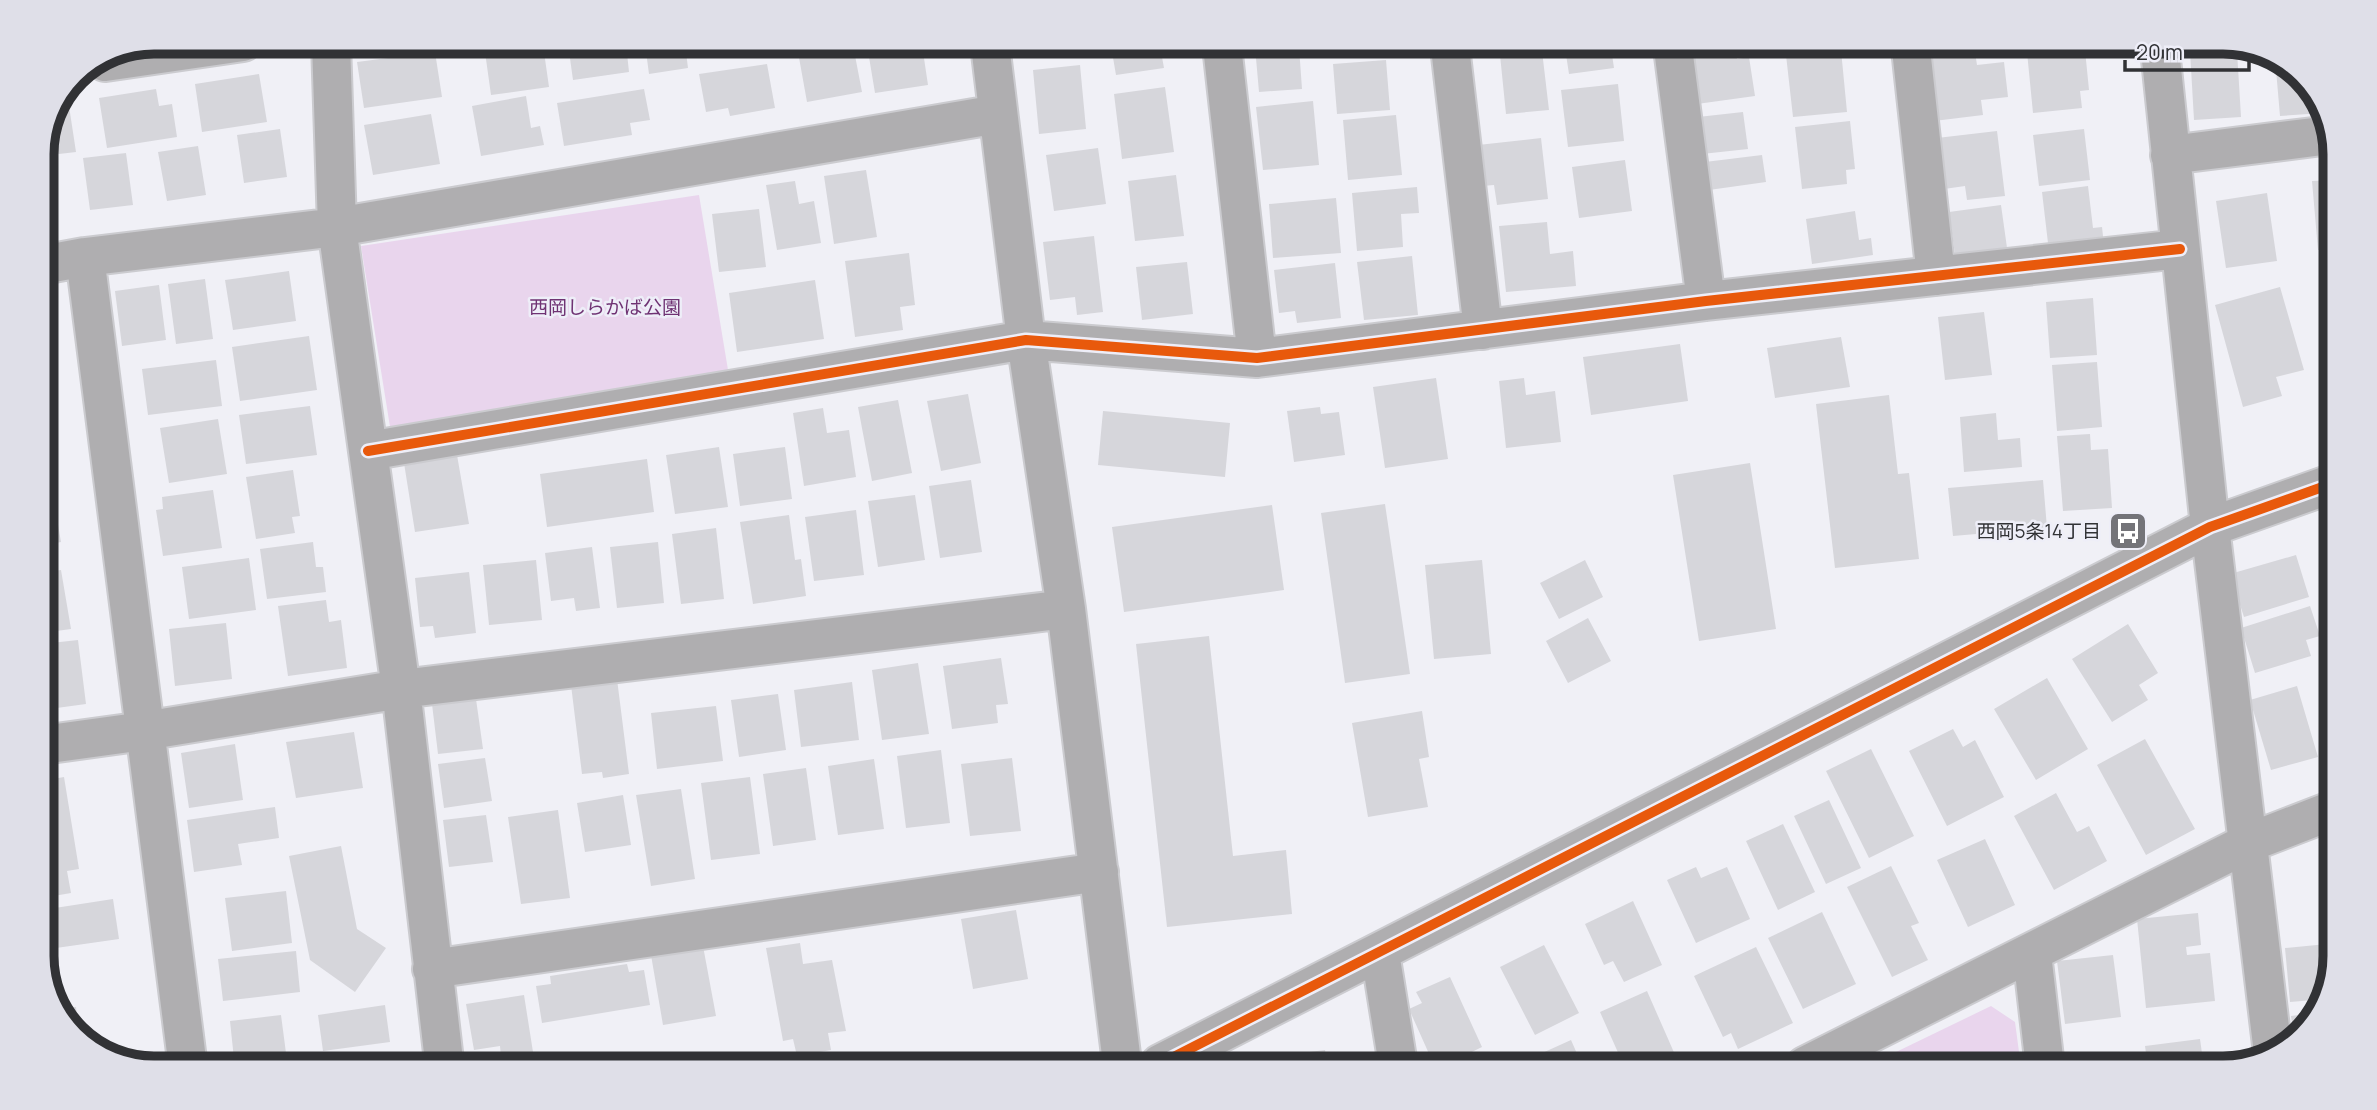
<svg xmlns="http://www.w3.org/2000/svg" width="2377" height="1110" viewBox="0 0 2377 1110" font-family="Manrope,'Noto Sans JP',sans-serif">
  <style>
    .green { fill: #e9d5ed }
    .building { fill: #d6d6db }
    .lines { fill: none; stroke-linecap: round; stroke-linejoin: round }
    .minor-casing { stroke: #cbcbcf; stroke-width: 42 }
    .minor { stroke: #afaeb0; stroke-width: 38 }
    .cycleway-casing { stroke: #eeeef8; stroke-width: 15 }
    .cycleway { stroke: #e8590c; stroke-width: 10 }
    .labels { text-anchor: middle; stroke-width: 5; stroke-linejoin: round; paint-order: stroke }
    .park-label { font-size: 19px; fill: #6f3273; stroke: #eeeef8 }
    .poi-label { font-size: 19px; fill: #313235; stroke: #eeeef8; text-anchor: end }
    .rim { fill: none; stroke: #313235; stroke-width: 9 }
  </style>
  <rect width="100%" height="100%" fill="#f0f0f6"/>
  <path class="green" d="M 699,195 L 731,388 L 391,433 L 361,246 Z
    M 1991,1006 L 2015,1022 L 2021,1067 L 1865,1067 Z"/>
  <path class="building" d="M 568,44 L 626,44 L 629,72 L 573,80 Z
    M 645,44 L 685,44 L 688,68 L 649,74 Z
    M 543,45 L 549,87 L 491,95 L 485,52 Z
    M 835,45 L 853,45 L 862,92 L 807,102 L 798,52 Z
    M 867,45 L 922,45 L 928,85 L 875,93 Z
    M 1111,46 L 1160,46 L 1164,68 L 1116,75 Z
    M 1255,47 L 1299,47 L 1302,89 L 1259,92 Z
    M 1565,48 L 1611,48 L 1614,68 L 1569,74 Z
    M 1689,48 L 1736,49 L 1737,59 L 1749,57 L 1755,96 L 1697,104 Z
    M 1841,50 L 1847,112 L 1793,117 L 1786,55 Z
    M 2056,50 L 2085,50 L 2089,90 L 2080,91 L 2082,108 L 2033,113 L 2027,52 Z
    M 1542,51 L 1549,110 L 1506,114 L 1500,55 Z
    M 2190,51 L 2237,51 L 2241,117 L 2194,120 Z
    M 435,52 L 442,97 L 364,108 L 357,62 Z
    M 1975,52 L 1977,65 L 2004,62 L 2008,97 L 1981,100 L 1983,115 L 1934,121 L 1926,58 Z
    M 2275,58 L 2316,92 L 2323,113 L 2280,116 Z
    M 1386,60 L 1390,110 L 1337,114 L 1333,64 Z
    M 767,64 L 775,108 L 730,116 L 728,108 L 706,112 L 699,74 Z
    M 1080,65 L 1086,129 L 1039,134 L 1033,70 Z
    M 259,74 L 267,122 L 202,132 L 195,84 Z
    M 1618,84 L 1624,141 L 1568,147 L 1561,90 Z
    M 1165,87 L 1174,152 L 1122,159 L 1114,94 Z
    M 156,89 L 159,106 L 172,104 L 177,137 L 107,148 L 99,98 Z
    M 644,89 L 650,120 L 630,123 L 632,135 L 564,146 L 557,103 Z
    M 526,96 L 531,128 L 540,126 L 544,145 L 481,156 L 472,106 Z
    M 1313,101 L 1319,165 L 1263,170 L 1256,107 Z
    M 69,106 L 76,152 L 42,156 L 42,147 L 60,108 Z
    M 1743,112 L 1748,149 L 1702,154 L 1698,117 Z
    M 431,114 L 440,164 L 373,175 L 364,125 Z
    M 1396,115 L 1402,175 L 1348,180 L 1343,120 Z
    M 1850,121 L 1855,169 L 1846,170 L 1847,184 L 1802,189 L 1795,127 Z
    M 280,129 L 287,177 L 244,183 L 237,135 Z
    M 2084,129 L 2090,180 L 2039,186 L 2033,135 Z
    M 1997,131 L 2005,196 L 1967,200 L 1965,186 L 1944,189 L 1937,138 Z
    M 1541,138 L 1548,199 L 1497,205 L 1494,185 L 1482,186 L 1478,145 Z
    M 198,146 L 206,195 L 167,201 L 158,152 Z
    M 1098,148 L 1106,204 L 1054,211 L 1046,155 Z
    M 126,153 L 133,205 L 90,210 L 83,158 Z
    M 1762,155 L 1766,182 L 1709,190 L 1705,162 Z
    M 1625,160 L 1632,211 L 1579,218 L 1572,167 Z
    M 50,162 L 58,217 L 42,219 L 42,163 Z
    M 866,170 L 877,237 L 834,244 L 824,176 Z
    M 1176,175 L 1184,236 L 1135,241 L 1128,181 Z
    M 2334,180 L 2334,248 L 2318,250 L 2312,181 Z
    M 795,181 L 799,204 L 814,201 L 821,243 L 777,250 L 766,185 Z
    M 2088,186 L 2093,228 L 2102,227 L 2105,254 L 2050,260 L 2042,192 Z
    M 1417,187 L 1419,213 L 1401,214 L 1403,247 L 1357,251 L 1352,193 Z
    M 2267,193 L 2277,261 L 2226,268 L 2216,201 Z
    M 1336,198 L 1341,253 L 1273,258 L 1269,204 Z
    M 2001,205 L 2009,262 L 1957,269 L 1949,212 Z
    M 759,209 L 766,267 L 719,272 L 712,214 Z
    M 1855,211 L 1859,240 L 1871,238 L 1873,255 L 1812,264 L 1806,219 Z
    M 1547,222 L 1550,254 L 1573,251 L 1576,286 L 1506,292 L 1499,226 Z
    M 1094,236 L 1103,312 L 1077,315 L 1075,297 L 1050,300 L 1043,242 Z
    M 909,253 L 915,305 L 900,307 L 903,330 L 855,337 L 845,261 Z
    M 1412,256 L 1418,315 L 1364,320 L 1357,262 Z
    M 1187,262 L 1193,314 L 1142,320 L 1136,267 Z
    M 1335,263 L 1341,318 L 1297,323 L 1295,311 L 1279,313 L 1274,270 Z
    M 289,271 L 296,321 L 233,330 L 225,280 Z
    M 205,279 L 213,339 L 176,344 L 168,284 Z
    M 815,280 L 824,339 L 737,352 L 729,293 Z
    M 159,285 L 166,340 L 122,346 L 115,291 Z
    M 2280,287 L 2304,370 L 2276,377 L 2282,396 L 2243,407 L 2215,305 Z
    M 2093,298 L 2097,355 L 2050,358 L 2046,302 Z
    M 1984,312 L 1992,375 L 1945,380 L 1938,317 Z
    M 309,336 L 317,390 L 240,401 L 232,347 Z
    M 1841,337 L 1850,387 L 1775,398 L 1767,348 Z
    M 1680,344 L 1688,401 L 1591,415 L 1583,357 Z
    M 216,360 L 222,406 L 148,415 L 142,369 Z
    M 2097,362 L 2102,427 L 2057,431 L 2052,365 Z
    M 1436,378 L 1448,459 L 1385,468 L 1373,387 Z
    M 1524,378 L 1526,395 L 1555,391 L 1561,442 L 1506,448 L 1499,381 Z
    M 968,394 L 981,463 L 941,471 L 927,401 Z
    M 1889,395 L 1898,474 L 1909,473 L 1919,559 L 1835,568 L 1816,404 Z
    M 898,400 L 912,473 L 872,481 L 858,407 Z
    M 310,406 L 317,455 L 246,464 L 239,415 Z
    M 1320,407 L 1321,414 L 1339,412 L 1345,455 L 1294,462 L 1287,411 Z
    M 823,408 L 827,433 L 849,430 L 856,477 L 804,486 L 793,413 Z
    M 1103,411 L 1230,423 L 1225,477 L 1098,465 Z
    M 1996,413 L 1998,440 L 2020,438 L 2022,467 L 1964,472 L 1960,417 Z
    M 218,419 L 227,474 L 169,483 L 160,428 Z
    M 2090,434 L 2091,450 L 2108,449 L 2112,508 L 2063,511 L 2057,436 Z
    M 719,447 L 728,507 L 675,514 L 666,455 Z
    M 785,447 L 792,499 L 740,506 L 733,454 Z
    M 42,448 L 51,493 L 42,494 Z
    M 457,455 L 469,524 L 415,532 L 404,463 Z
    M 647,459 L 654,512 L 547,527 L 540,474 Z
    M 1750,463 L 1776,629 L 1699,641 L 1673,475 Z
    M 293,470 L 300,516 L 292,517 L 295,533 L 256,539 L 246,477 Z
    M 971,480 L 982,552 L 940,558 L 929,486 Z
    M 2043,480 L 2047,528 L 1953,536 L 1948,488 Z
    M 213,490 L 222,548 L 163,556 L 156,510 L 163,509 L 162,497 Z
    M 915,495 L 925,560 L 878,567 L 868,501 Z
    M 54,502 L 61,542 L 42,546 L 42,504 Z
    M 1385,504 L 1410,674 L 1345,683 L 1321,513 Z
    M 1272,505 L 1284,590 L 1124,612 L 1112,527 Z
    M 856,510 L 864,575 L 814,581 L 805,517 Z
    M 789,515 L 795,560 L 801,559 L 806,596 L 753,604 L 740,522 Z
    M 716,528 L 724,599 L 681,604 L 672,534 Z
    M 2331,540 L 2331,565 L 2330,565 L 2322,543 Z
    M 313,542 L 316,567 L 323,567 L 326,592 L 267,599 L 260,549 Z
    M 658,542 L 664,603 L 617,608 L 610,547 Z
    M 592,547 L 600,608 L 576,611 L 574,598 L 551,601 L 545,553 Z
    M 2296,555 L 2309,597 L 2244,617 L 2230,574 Z
    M 249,558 L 256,610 L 189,619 L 182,567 Z
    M 536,560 L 542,620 L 489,625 L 483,565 Z
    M 1482,560 L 1491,654 L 1434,659 L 1425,565 Z
    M 1585,560 L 1603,597 L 1559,619 L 1540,583 Z
    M 61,570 L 71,629 L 42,633 L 42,572 Z
    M 469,572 L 476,633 L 435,638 L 433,626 L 420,627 L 415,578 Z
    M 326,600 L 329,622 L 341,620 L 347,668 L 288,676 L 278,606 Z
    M 2310,606 L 2320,636 L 2306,640 L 2311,656 L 2255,673 L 2241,628 Z
    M 1588,618 L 1611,661 L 1568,683 L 1546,641 Z
    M 226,623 L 232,679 L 175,686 L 169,629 Z
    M 2128,624 L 2158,673 L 2139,685 L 2148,700 L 2112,722 L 2072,659 Z
    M 1209,636 L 1233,856 L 1286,850 L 1292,914 L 1167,927 L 1136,644 Z
    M 78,640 L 86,704 L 42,710 L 42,644 Z
    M 1001,658 L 1008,704 L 996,705 L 998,723 L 952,729 L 943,666 Z
    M 918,663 L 929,734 L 882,740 L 872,670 Z
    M 2047,678 L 2088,749 L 2036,780 L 1994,709 Z
    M 617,679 L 629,774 L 603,778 L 602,772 L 582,774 L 571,685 Z
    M 852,682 L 859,740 L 801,747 L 794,690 Z
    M 2297,686 L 2318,757 L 2271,770 L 2250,700 Z
    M 778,694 L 786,750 L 739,757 L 731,700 Z
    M 476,699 L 483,749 L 438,754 L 432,704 Z
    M 716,706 L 723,761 L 657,769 L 651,713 Z
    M 1422,711 L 1429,757 L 1419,759 L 1428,807 L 1368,817 L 1352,723 Z
    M 1953,729 L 1963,747 L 1975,740 L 2004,797 L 1947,826 L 1909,751 Z
    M 354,732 L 363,788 L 296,798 L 286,742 Z
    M 2145,739 L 2195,829 L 2146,855 L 2097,765 Z
    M 235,744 L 243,800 L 189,808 L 181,753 Z
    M 1871,749 L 1914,836 L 1869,858 L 1826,771 Z
    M 941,750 L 950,823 L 906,828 L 897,756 Z
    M 485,758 L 492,801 L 444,808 L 438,764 Z
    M 1012,758 L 1021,831 L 970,836 L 961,764 Z
    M 874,759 L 884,829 L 838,835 L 828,766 Z
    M 806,768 L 816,840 L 773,846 L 763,774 Z
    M 64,777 L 79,869 L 67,871 L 71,893 L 42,898 L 42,781 Z
    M 750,777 L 760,854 L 711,860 L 701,783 Z
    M 681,789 L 695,879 L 651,886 L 636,795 Z
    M 2056,793 L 2077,832 L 2089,826 L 2107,861 L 2054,890 L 2014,816 Z
    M 623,795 L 631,845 L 585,852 L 577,803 Z
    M 1829,800 L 1861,868 L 1826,884 L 1794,816 Z
    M 275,807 L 279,838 L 238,844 L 242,865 L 194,872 L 187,820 Z
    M 558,810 L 570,898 L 521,904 L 508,817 Z
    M 486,815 L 493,862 L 449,867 L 443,820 Z
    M 1783,824 L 1815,892 L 1778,910 L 1746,841 Z
    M 1985,839 L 2015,905 L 1968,927 L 1937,860 Z
    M 341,846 L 357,929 L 386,948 L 355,992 L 310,960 L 289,856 Z
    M 1891,866 L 1919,923 L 1911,926 L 1928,960 L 1892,977 L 1847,887 Z
    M 1696,867 L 1701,878 L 1727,867 L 1750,919 L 1696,943 L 1667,880 Z
    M 286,891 L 292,943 L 232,951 L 225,898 Z
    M 113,899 L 119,939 L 42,950 L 42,910 Z
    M 1633,901 L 1662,965 L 1624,982 L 1613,961 L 1604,965 L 1585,924 Z
    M 1016,910 L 1028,979 L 973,989 L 961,919 Z
    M 1822,912 L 1856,984 L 1803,1009 L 1768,938 Z
    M 2198,913 L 2201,945 L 2186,947 L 2187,955 L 2210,953 L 2215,1001 L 2146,1008 L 2137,919 Z
    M 800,943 L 803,964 L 832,960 L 846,1031 L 828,1033 L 831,1050 L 797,1056 L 793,1039 L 783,1041 L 766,948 Z
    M 2327,944 L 2326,999 L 2290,1002 L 2285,948 Z
    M 1544,945 L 1579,1013 L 1535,1035 L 1500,967 Z
    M 703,946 L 716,1016 L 663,1025 L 651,955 Z
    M 1756,947 L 1793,1023 L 1738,1049 L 1731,1033 L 1723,1037 L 1694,976 Z
    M 296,951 L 300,992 L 223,1001 L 218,959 Z
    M 2113,955 L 2121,1017 L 2065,1024 L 2057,961 Z
    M 627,964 L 629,972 L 644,970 L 650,1005 L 542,1023 L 536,986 L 551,984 L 550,976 Z
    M 1450,977 L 1482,1047 L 1445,1065 L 1434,1065 L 1409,1009 L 1422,1003 L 1416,992 Z
    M 1647,991 L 1676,1057 L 1657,1066 L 1624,1066 L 1600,1012 Z
    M 524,995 L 533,1052 L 501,1057 L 500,1046 L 474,1050 L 466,1004 Z
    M 385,1005 L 390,1042 L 323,1051 L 318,1015 Z
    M 76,1007 L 79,1034 L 65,1024 L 59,1008 Z
    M 2315,1013 L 2305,1025 L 2294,1038 L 2291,1016 Z
    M 281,1015 L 286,1053 L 234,1059 L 230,1021 Z
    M 2200,1039 L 2204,1068 L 2148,1068 L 2145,1046 Z
    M 1571,1040 L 1582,1065 L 1521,1065 L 1520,1063 Z
    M 1325,1050 L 1328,1064 L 1272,1064 L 1271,1057 Z
    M 2123,1052 L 2125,1068 L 2072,1067 L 2071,1058 Z
    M 384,1054 L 385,1060 L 347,1060 L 347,1059 Z"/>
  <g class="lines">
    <defs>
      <path id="minor" d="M 331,43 L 337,227 L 401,689 L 444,1061
        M 990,45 L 1026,340 L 1066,609 L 1122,1063
        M 1222,46 L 1257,358
        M 1450,47 L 1483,330
        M 1673,48 L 1706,301
        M 1911,49 L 1936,276
        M 2160,50 L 2210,527 L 2273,1053
        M 105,62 L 243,42
        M 2170,155 L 2330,135
        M 85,257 L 187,1060
        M 42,265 L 85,257 L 337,227 L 998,114
        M 368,451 L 1026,340 L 1257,358 L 1706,301 L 2180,249
        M 42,745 L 144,731 L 401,689 L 1066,609
        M 1380,953 L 1398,1065
        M 2032,954 L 2045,1067
        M 432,969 L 1099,872
        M 1160,1064 L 2210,527 L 2331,484
        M 1805,1066 L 2248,843 L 2328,812"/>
    </defs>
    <use href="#minor" class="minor-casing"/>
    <use href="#minor" class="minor"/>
    <defs>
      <path id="cycleway" d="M 368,451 L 1026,340 L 1257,358 L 1706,301 L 2180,249
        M 1160,1064 L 2210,527 L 2331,484"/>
    </defs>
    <use href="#cycleway" class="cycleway-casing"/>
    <use href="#cycleway" class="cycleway"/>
  </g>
  <defs>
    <symbol id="bus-square" viewBox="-11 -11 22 22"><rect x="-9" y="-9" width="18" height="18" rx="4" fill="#747479" stroke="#eeeef8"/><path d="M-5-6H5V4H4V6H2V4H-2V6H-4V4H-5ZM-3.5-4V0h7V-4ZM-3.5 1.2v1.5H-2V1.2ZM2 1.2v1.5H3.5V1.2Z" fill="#fff"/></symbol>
  </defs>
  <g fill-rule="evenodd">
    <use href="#bus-square" x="2106" y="509" width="44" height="44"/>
  </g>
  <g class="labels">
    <g class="park-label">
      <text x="605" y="314">西岡しらかば公園</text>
    </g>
    <g class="poi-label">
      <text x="2101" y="538">西岡5条14丁目</text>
    </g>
  </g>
  <path d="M0 0H2377V1110H0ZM154 54H2223A100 100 0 0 1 2323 154V956A100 100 0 0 1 2223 1056H154A100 100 0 0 1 54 956V154A100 100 0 0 1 154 54Z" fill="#dfdfe8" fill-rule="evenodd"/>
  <path class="rim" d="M154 54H2223A100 100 0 0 1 2323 154V956A100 100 0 0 1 2223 1056H154A100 100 0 0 1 54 956V154A100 100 0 0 1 154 54Z"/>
  <path d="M2125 60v10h124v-10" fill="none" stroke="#313235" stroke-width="3.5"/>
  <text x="2136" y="60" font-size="21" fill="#313235" stroke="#eeeef8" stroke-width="5" paint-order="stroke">20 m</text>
</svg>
